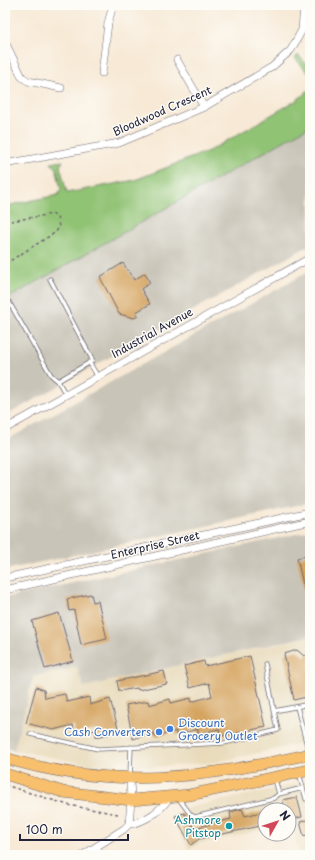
<svg xmlns="http://www.w3.org/2000/svg" width="315" height="860" viewBox="0 0 315 860" font-family="'Playpen Sans',sans-serif">
  <style>
    .built { fill: #e8daba }
    .industrial { fill: #c9c4b8 }
    .green { fill: #91c374; stroke: #5a7258 }
    .building { fill: #d5a461 }
    .lines { fill: none; stroke-linecap: round; stroke-linejoin: round }
    .service-casing { stroke: #6d6871; stroke-width: 5 }
    .minor-casing { stroke: #6d6871; stroke-width: 8 }
    .primary-casing { stroke: #6d6871; stroke-width: 12 }
    .path { stroke: #6d6871; stroke-width: 1.5; stroke-dasharray: 3 3; stroke-linecap: butt }
    .service { stroke: #fff; stroke-width: 3.5 }
    .minor { stroke: #fff; stroke-width: 7 }
    .primary { stroke: #f8bf6c; stroke-width: 11 }
    .shop-dot { fill: #3f7fe0; stroke: #fdfcf7; stroke-width: 1.5 }
    .culture-dot { fill: #0f9aa8; stroke: #fdfcf7; stroke-width: 1.5 }
    .labels { text-anchor: middle; stroke-width: 3; stroke-linejoin: round; paint-order: stroke }
    .street-label { font-size: 11px; fill: #22223b; stroke: #fdfcf7 }
    .shop-label { font-size: 11px; fill: #366cbe; stroke: #fdfcf7; text-anchor: start }
    .culture-label { font-size: 11px; fill: #0d838f; stroke: #fdfcf7; text-anchor: end }
  </style>
  <rect width="100%" height="100%" fill="#fdfcf7"/>
  <filter id="ink" filterUnits="userSpaceOnUse"><feTurbulence type="fractalNoise" baseFrequency=".025" numOctaves="2"/><feDisplacementMap in="SourceGraphic" scale="8" xChannelSelector="R" yChannelSelector="G"/><feConvolveMatrix kernelMatrix="1 2 1 2 8 2 1 2 1" color-interpolation-filters="sRGB"/></filter>
  <filter id="wash" filterUnits="userSpaceOnUse"><feTurbulence type="fractalNoise" baseFrequency=".012" numOctaves="4" result="noise"/><feDisplacementMap in="SourceGraphic" scale="16" xChannelSelector="R" yChannelSelector="G"/><feGaussianBlur stdDeviation="0.9" result="paint"/><feColorMatrix in="noise" values="0 0 0 0 0 0 0 0 0 0 0 0 0 0 0 0 0 1.4 0 .05"/><feComposite in="paint" operator="in"/></filter>
  <g filter="url(#wash)">
    <rect width="100%" height="100%" fill="#f7e9d5"/>
    <path class="built" d="M 310,637 L 310,742 L 216,762 L 156,767 L 86,764 L 14,750 L 33,677 L 77,667 L 82,687 Z
      M 310,781 L 310,855 L 299,855 L 292,823 L 289,823 L 289,810 L 265,810 L 265,829 L 201,843 L 189,849 L 171,817 L 187,808 Z"/>
    <path class="industrial" d="M 310,125 L 310,245 L 5,416 L 5,300 Z
      M 310,271 L 310,503 L 5,570 L 5,441 Z
      M 310,531 L 310,636 L 83,687 L 77,667 L 33,677 L 14,750 L 5,748 L 5,598 Z"/>
    <path class="green" d="M 298,55 L 310,68 L 310,75 L 295,58 Z
      M 310,89 L 310,126 L 5,300 L 5,206 L 58,195 L 61,189 L 56,167 L 50,163 L 63,161 L 60,166 L 67,193 L 135,180 L 211,150 L 297,100 Z"/>
    <g id="blocks">
      <path class="building" d="M 123,263 L 134,280 L 145,273 L 150,283 L 141,289 L 150,304 L 136,312 L 138,316 L 134,318 L 119,314 L 100,277 Z
        M 310,555 L 310,605 L 308,606 L 297,558 Z
        M 91,594 L 93,602 L 98,601 L 107,639 L 81,645 L 74,610 L 69,611 L 67,599 Z
        M 59,613 L 73,661 L 45,669 L 32,621 Z
        M 297,650 L 304,656 L 310,654 L 310,696 L 294,700 L 284,654 Z
        M 250,656 L 266,727 L 221,736 L 219,729 L 198,734 L 198,729 L 176,735 L 176,731 L 155,737 L 154,733 L 133,739 L 126,705 L 148,701 L 149,705 L 170,699 L 171,703 L 191,698 L 191,702 L 212,696 L 209,683 L 190,688 L 184,666 L 204,661 L 205,666 Z
        M 164,671 L 167,684 L 138,690 L 137,688 L 119,691 L 117,681 Z
        M 36,687 L 44,690 L 45,698 L 65,694 L 67,702 L 89,697 L 90,705 L 110,699 L 119,732 L 96,737 L 96,730 L 75,734 L 73,725 L 53,730 L 26,723 Z
        M 297,797 L 302,817 L 289,820 L 289,810 L 285,810 L 283,800 Z
        M 242,809 L 245,816 L 265,811 L 265,825 L 199,839 L 191,845 L 175,816 L 184,813 L 194,828 L 231,819 L 230,812 Z
        M 310,819 L 310,834 L 304,836 L 300,822 Z"/>
    </g>
  </g>
  <g filter="url(#ink)">
    <use href="#blocks" fill-opacity="0" stroke="#6d6871" stroke-width="1"/>
    <g class="lines">
      <defs>
        <path id="service" d="M 9,302 L 51,375 L 58,381 L 92,361 L 92,359 L 50,279
          M 89,362 L 98,377
          M 58,381 L 66,395
          M 297,707 L 309,753
          M 274,711 L 310,704
          M 30,734 L 98,749 L 224,743 L 278,730 L 265,664
          M 299,773 L 306,799 L 310,798
          M 130,776 L 131,747
          M 275,779 L 279,794
          M 179,799 L 191,815 L 195,817 L 274,798 L 279,794 L 303,788"/>
        <path id="minor" d="M 5,42 L 22,77 L 28,81 L 61,88
          M 177,60 L 204,107
          M 102,73 L 108,23 L 113,5
          M 5,164 L 119,143 L 204,107 L 272,67 L 291,50 L 302,30 L 304,5
          M 5,429 L 310,258
          M 5,578 L 310,512
          M 5,590 L 310,521
          M 129,824 C 146,822 161,810 170,797
          M 96,847 L 100,855
          M 83,855 L 124,829 L 129,824 L 131,800 L 130,778"/>
        <path id="primary" d="M 5,758 C 114,791 202,778 310,754
          M 5,774 L 63,792 L 131,800 L 189,795 L 310,770"/>
      </defs>
      <use href="#service" class="service-casing"/>
      <use href="#minor" class="minor-casing"/>
      <use href="#primary" class="primary-casing"/>
      <path class="path" d="M 5,222 L 52,214 L 57,217 L 59,227 L 56,232 L 5,264
        M 5,785 L 68,805 L 118,814"/>
      <use href="#service" class="service"/>
      <use href="#minor" class="minor"/>
      <use href="#primary" class="primary"/>
    </g>
  </g>
  <g class="shop-dot">
    <circle cx="170" cy="729" r="4"/>
    <circle cx="159" cy="732" r="4"/>
  </g>
  <circle class="culture-dot" cx="229" cy="826" r="4"/>
  <g class="labels">
    <g class="street-label">
      <text transform="translate(162 111) rotate(-24)" y="4">Bloodwood Crescent</text>
      <text transform="translate(152 333) rotate(-29)" y="4">Industrial Avenue</text>
      <text transform="translate(155 545) rotate(-13)" y="4">Enterprise Street</text>
    </g>
    <g class="shop-label">
      <text x="178" y="727">Discount<tspan x="178" dy="13">Grocery Outlet</tspan></text>
      <text x="151" y="736" text-anchor="end">Cash Converters</text>
    </g>
    <g class="culture-label">
      <text x="221" y="824">Ashmore<tspan x="221" dy="13">Pitstop</tspan></text>
    </g>
  </g>
  <rect width="315" height="860" fill="none" stroke="#fdfcf7" stroke-width="20"/>
  <g transform="translate(277 822) rotate(51)"><circle r="19" fill="#fdfcf7" stroke="#a5a5ac"/>
  <path d="M0-3L7 15L0 10L-7 15Z" fill="#d1495b"/>
  <text y="-6" font-size="11" font-weight="bold" text-anchor="middle" fill="#22223b">N</text>
  </g>
  <path d="M20 834v6h108v-6" fill="none" stroke="#22223b" stroke-width="2"/>
  <text x="26" y="834" font-size="12" fill="#22223b" stroke="#fdfcf7" stroke-width="3" paint-order="stroke">100 m</text>
</svg>
